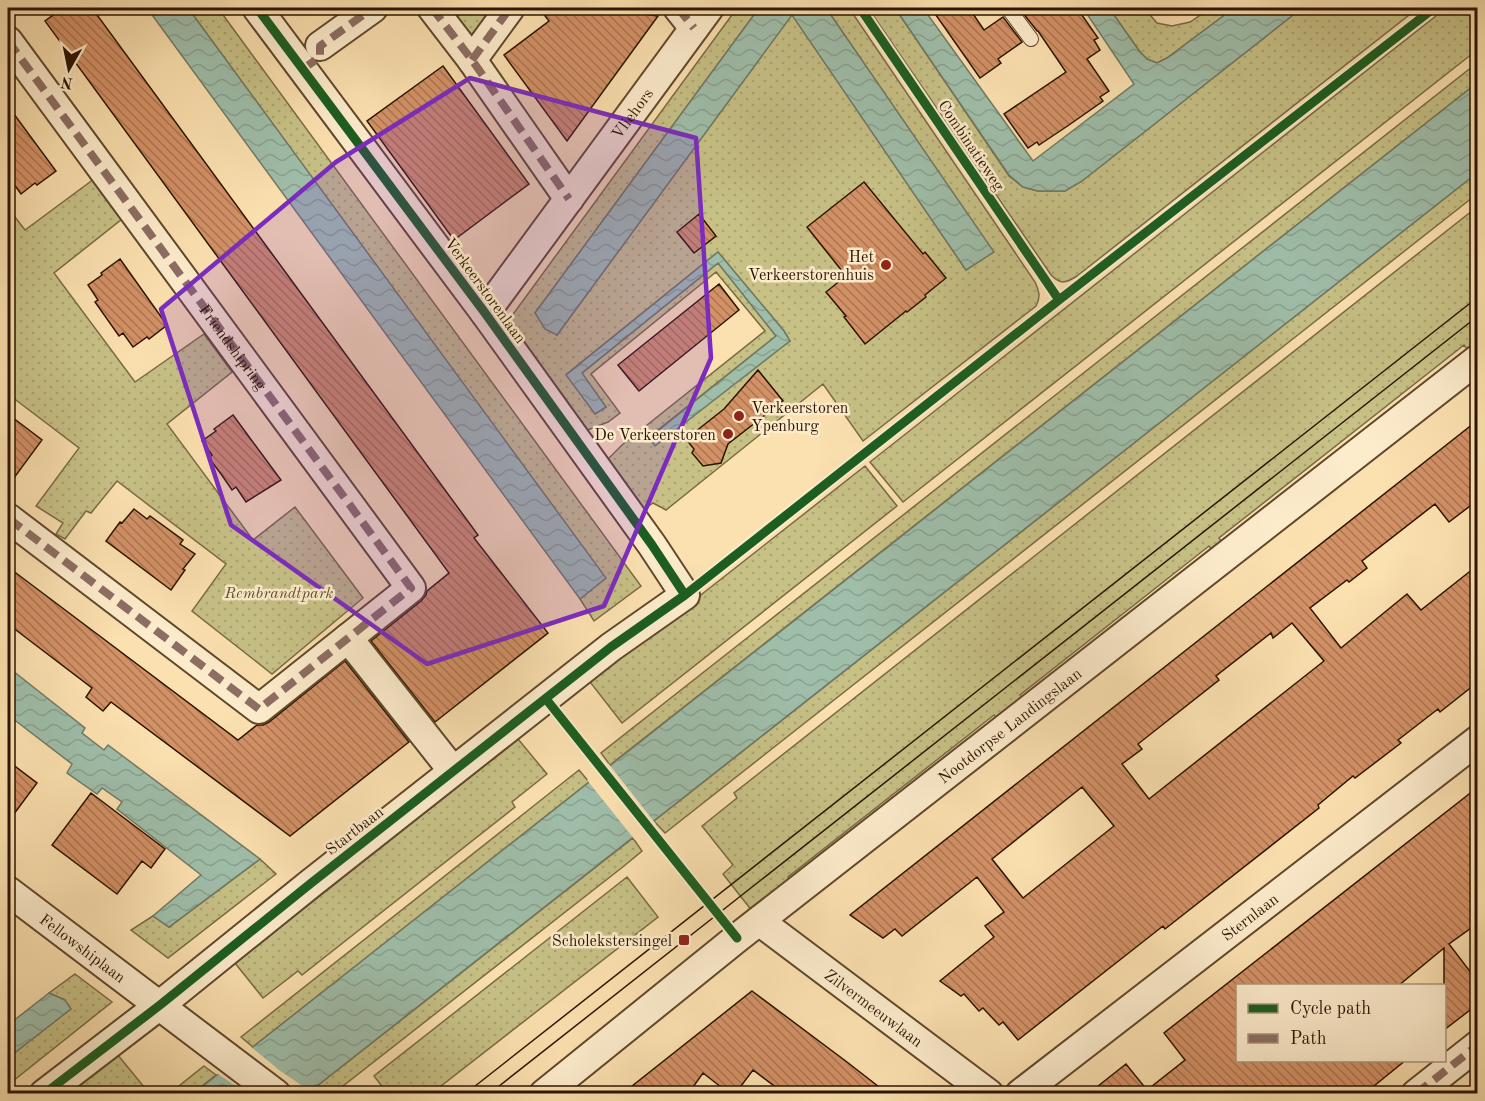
<svg xmlns="http://www.w3.org/2000/svg" width="1485" height="1101" viewBox="0 0 1485 1101" font-family="'Old Standard TT',serif">
  <style>
    .grass { fill: url(#grass-dots); stroke: #7a6a43; stroke-width: 1.5; fill-rule: evenodd }
    .water { fill: url(#water-waves); stroke: #717a66; stroke-width: 1.5 }
    .pier { fill: #fce1b0 }
    .building { fill: url(#building-back-hatch); stroke: #2c1400; stroke-width: 1.5; fill-rule: evenodd }
    .lines { fill: none; stroke-linecap: round; stroke-linejoin: round }
    .lane-casing { stroke: #60472c; stroke-width: 16 }
    .street-casing { stroke: #60472c; stroke-width: 32 }
    .lane { stroke: #fdeccc; stroke-width: 14 }
    .street { stroke: #fdeccc; stroke-width: 28 }
    .tram { stroke: #2c1400; stroke-width: 1.5 }
    .quiet { stroke: #8d6e63; stroke-width: 8; stroke-dasharray: 15 8; stroke-linecap: butt }
    .cycleway-casing { stroke: #fdeccc; stroke-width: 13 }
    .cycleway { stroke: #1b5e20; stroke-width: 9 }
    .marked { fill: #7b2cbf; fill-opacity: 0.2; stroke: #7b2cbf; stroke-width: 4.5; stroke-linejoin: round }
    .poi-dot { fill: #8f2418; stroke: #fdeccc; stroke-width: 2 }
    .labels { text-anchor: middle; stroke-width: 5; stroke-linejoin: round; paint-order: stroke }
    .street-label { font-size: 16px; fill: #2c1400; stroke: #fdeccc }
    .poi-label { font-size: 16px; fill: #2c1400; stroke: #fdeccc; text-anchor: end }
    .park-label { font-size: 16px; font-style: italic; fill: #62512f; stroke: #fdeccc }
  </style>
  <defs>
    <pattern id="grass-dots" width="8" height="8" patternUnits="userSpaceOnUse" patternTransform="scale(1.5)"><rect width="8" height="8" fill="#c7c186"/><path d="M2 2h.1M6 6h.1" fill="none" stroke="#aba572" stroke-width="1.8" stroke-linecap="round"/></pattern>
    <pattern id="water-waves" width="16" height="10" patternUnits="userSpaceOnUse" patternTransform="scale(1.5)"><rect width="16" height="10" fill="#9fbeaa"/><path d="M0 5q4-4 8 0t8 0" fill="none" stroke="#89a290"/></pattern>
    <pattern id="building-back-hatch" width="6" height="6" patternUnits="userSpaceOnUse" patternTransform="scale(1.5)"><rect width="6" height="6" fill="#d39166"/><path d="M-1 5l2 2M0 0l6 6M5-1l2 2" fill="none" stroke="#ab7552"/></pattern>
  </defs>
  <rect width="100%" height="100%" fill="#fce1b0"/>
  <filter id="stains"><feTurbulence type="fractalNoise" baseFrequency=".00333" numOctaves="4"/><feColorMatrix values="0 0 0 0 .2 0 0 0 0 .09 0 0 0 0 .02 0 0 0 .5 -.17"/></filter>
  <radialGradient id="worn" r=".72"><stop offset=".6" stop-color="#630" stop-opacity="0"/><stop offset="1" stop-color="#630" stop-opacity=".3"/></radialGradient>
  <path class="grass" d="M 188,8 L 218,8 L 641,586 L 594,621 L 580,599 L 605,578 Z
    M 450,8 L 501,8 L 475,42 Z
    M 737,8 L 759,8 L 535,313 L 557,335 L 792,14 L 966,270 L 993,252 L 826,8 L 849,8 L 1035,282 C 1039,291 1041,297 1036,306 L 863,441 L 823,384 L 666,510 L 653,503 L 643,510 L 607,460 L 622,445 L 765,331 L 716,272 L 591,374 L 620,413 L 608,422 L 585,431 L 510,324 L 511,317 ZM 718,252 L 784,331 L 790,341 L 649,437 L 776,336 L 718,263 L 581,374 L 606,407 L 595,414 L 567,374 Z
    M 868,8 L 895,8 L 1009,176 L 1023,187 L 1038,191 L 1065,191 L 1082,181 L 1302,8 L 1418,8 L 1077,276 C 1066,283 1061,285 1051,275 Z
    M 1109,8 L 1144,8 L 1157,23 L 1172,26 L 1190,22 L 1211,8 L 1234,8 L 1167,58 L 1157,63 L 1147,59 L 1140,52 Z
    M 1446,8 L 1477,8 L 1477,50 L 903,502 L 870,462 Z
    M 1477,63 L 1477,83 L 610,765 L 601,753 Z
    M 1477,173 L 1477,194 L 665,833 L 654,821 Z
    M 94,179 L 122,219 L 54,273 L 135,382 L 204,334 L 232,372 L 167,424 L 253,540 L 295,507 L 363,598 L 272,674 L 192,611 L 226,564 L 117,481 L 91,513 L 86,511 L 65,539 L 56,534 L 63,523 L 36,506 L 79,448 L 8,394 L 8,208 L 25,230 Z
    M 1477,207 L 1477,348 L 1470,353 L 1464,345 L 1219,538 L 1225,547 L 1215,554 L 1209,546 L 1020,695 L 1026,703 L 1001,723 L 994,715 L 788,877 L 794,886 L 756,916 L 723,874 L 733,865 L 702,826 L 737,798 L 734,793 Z
    M 865,466 L 897,506 L 622,723 L 590,682 Z
    M 518,739 L 547,774 L 512,802 L 515,807 L 302,975 L 298,971 L 263,998 L 235,963 Z
    M 579,770 L 589,782 L 253,1047 L 241,1037 Z
    M 633,838 L 642,851 L 624,866 L 334,1093 L 317,1093 L 312,1090 Z
    M 260,859 L 276,874 L 168,958 L 131,930 L 153,916 L 169,927 Z
    M 627,877 L 658,917 L 432,1093 L 387,1093 L 374,1076 Z
    M 75,974 L 112,1002 L 8,1085 L 8,1058 L 70,1009 L 65,1000 L 49,993 Z
    M 117,1054 L 149,1093 L 67,1094 Z
    M 204,1066 L 216,1075 L 193,1093 L 169,1094 Z"/>
  <path class="water" d="M 147,8 L 188,8 L 606,578 L 580,599 Z
    M 759,8 L 826,8 L 994,252 L 966,270 L 792,15 L 557,335 L 545,329 L 535,313 Z
    M 895,8 L 923,8 L 1033,161 L 1134,84 L 1083,8 L 1109,8 L 1140,52 L 1147,59 L 1157,63 L 1167,58 L 1234,8 L 1302,8 L 1082,181 L 1065,191 L 1038,191 L 1023,187 L 1009,175 Z
    M 1477,83 L 1477,173 L 308,1093 L 193,1094 Z
    M 718,252 L 784,331 L 790,341 L 655,446 L 649,438 L 776,336 L 718,263 L 582,373 L 606,407 L 595,414 L 566,375 Z
    M 8,667 L 85,728 L 82,733 L 104,750 L 108,745 L 260,859 L 169,927 L 153,916 L 201,875 L 117,809 L 122,802 L 102,788 L 97,794 L 67,773 L 72,764 L 8,715 Z
    M 49,993 L 65,1000 L 71,1009 L 8,1058 L 8,1025 Z"/>
  <path class="pier" d="M 608,763 L 656,824 L 635,840 L 587,780 Z
    M 250,1046 L 279,1070 L 313,1093 L 246,1093 L 215,1072 Z"/>
  <path class="building" d="M 63,8 L 92,8 L 478,535 L 474,538 L 548,633 L 435,722 L 371,641 L 421,601 L 426,595 L 427,591 L 449,573 L 45,21 Z
    M 539,8 L 602,8 L 658,16 L 567,141 L 504,55 L 549,21 Z
    M 931,8 L 969,8 L 984,30 L 1003,17 L 1022,42 L 998,59 L 1001,63 L 980,78 Z
    M 1019,8 L 1077,8 L 1098,38 L 1094,40 L 1100,50 L 1087,59 L 1109,91 L 1100,97 L 1103,101 L 1069,125 L 1039,145 L 1037,142 L 1028,148 L 1004,114 L 1066,72 L 1038,31 L 1037,31 Z
    M 443,66 L 529,184 L 454,240 L 367,121 Z
    M 8,106 L 56,171 L 37,185 L 35,183 L 21,194 L 8,176 Z
    M 864,182 L 923,254 L 925,252 L 946,278 L 925,295 L 926,297 L 907,312 L 906,311 L 865,344 L 844,317 L 846,316 L 826,292 L 846,276 L 807,227 Z
    M 699,214 L 716,236 L 694,253 L 677,232 Z
    M 120,259 L 167,325 L 149,339 L 147,337 L 133,347 L 123,333 L 119,336 L 95,302 L 98,300 L 88,285 L 102,275 L 101,273 Z
    M 719,284 L 739,310 L 639,391 L 618,365 Z
    M 758,370 L 783,401 L 728,444 L 721,463 L 703,466 L 692,453 L 694,449 L 686,439 L 724,409 Z
    M 8,414 L 42,440 L 8,486 Z
    M 233,415 L 281,480 L 246,502 L 236,487 L 232,490 L 221,474 L 209,458 L 212,455 L 202,441 L 216,431 L 214,429 Z
    M 1478,420 L 1478,500 L 1449,522 L 1435,504 L 1362,561 L 1367,568 L 1349,582 L 1347,580 L 1310,608 L 1341,648 L 1407,594 L 1421,610 L 1478,565 L 1478,679 L 1472,682 L 1474,685 L 1440,712 L 1438,709 L 1398,740 L 1401,743 L 1355,778 L 1353,776 L 1318,805 L 1319,808 L 1165,929 L 1163,926 L 1018,1040 L 1003,1022 L 999,1025 L 983,1008 L 979,1011 L 964,994 L 961,996 L 940,981 L 994,937 L 985,926 L 1004,912 L 977,877 L 902,936 L 895,929 L 883,938 L 850,915 ZM 1292,623 L 1324,661 L 1149,799 L 1122,764 L 1142,749 L 1138,744 L 1219,680 L 1216,676 L 1271,633 L 1273,638 ZM 1082,787 L 1114,826 L 1023,898 L 992,859 Z
    M 134,509 L 147,519 L 150,516 L 183,540 L 180,544 L 195,554 L 183,569 L 185,570 L 171,590 L 106,541 L 120,522 L 122,523 Z
    M 8,567 L 238,740 L 257,725 L 263,725 L 269,722 L 345,661 L 409,742 L 290,836 L 111,702 L 103,711 L 86,697 L 92,688 L 8,624 Z
    M 8,761 L 37,783 L 8,822 Z
    M 1478,787 L 1478,923 L 1449,944 L 1478,982 L 1478,1004 L 1444,1030 L 1444,948 L 1398,986 L 1238,986 L 1238,1060 L 1406,1060 L 1364,1094 L 1088,1094 L 1126,1064 L 1147,1090 L 1185,1060 L 1164,1033 Z
    M 91,793 L 165,849 L 151,868 L 142,861 L 117,894 L 52,845 Z
    M 752,991 L 847,1062 L 888,1094 L 785,1094 L 753,1070 L 735,1094 L 730,1094 L 703,1073 L 688,1094 L 622,1094 Z"/>
  <g class="lines">
    <defs>
      <path id="lane" d="M 1008,8 L 1031,39"/>
      <g id="street">
        <path d="M 432,8 L 472,60 L 569,199"/>
        <path d="M 678,8 L 694,28"/>
        <path d="M 8,41 L 411,588 L 259,709 L 8,518"/>
        <path d="M 320,46 L 373,8"/>
        <path d="M 472,60 L 510,8"/>
        <path id="s1" d="M 485,313 L 709,8"/>
        <path d="M 348,638 L 453,771"/>
        <path id="s2" d="M 8,891 L 276,1094"/>
        <path id="s3" d="M 759,921 L 989,1094"/>
        <path d="M 44,1094 L 160,1005 L 310,884 L 611,647 L 685,595 L 652,545 L 485,313 L 257,8"/>
        <path id="s4" d="M 544,1094 L 737,938 L 1478,359"/>
        <path id="s5" d="M 1020,1094 L 1478,740"/>
        <path d="M 1416,1094 L 1478,1045"/>
      </g>
    </defs>
    <use href="#lane" class="lane-casing"/>
    <use href="#street" class="street-casing"/>
    <use href="#lane" class="lane"/>
    <use href="#street" class="street"/>
    <path class="tram" d="M 465,1094 L 1478,297
      M 489,1094 L 1478,316"/>
    <g class="quiet">
      <path d="M 432,8 L 472,60 L 569,199"/>
      <path d="M 678,8 L 694,28"/>
      <path id="s6" d="M 8,41 L 411,588 L 259,709 L 8,518"/>
      <path d="M 472,60 L 510,8"/>
      <path d="M 303,69 L 320,57 L 320,46 L 373,8"/>
      <path d="M 1416,1094 L 1478,1045"/>
    </g>
    <defs>
      <path id="cycleway" d="M 257,8 L 485,313 L 652,545 L 685,595
        M 860,8 L 1059,300
        M 546,699 L 737,938
        M 44,1094 L 160,1005 L 310,884 L 611,647 L 685,595 L 1059,300 L 1434,8"/>
    </defs>
    <use href="#cycleway" class="cycleway-casing"/>
    <use href="#cycleway" class="cycleway"/>
  </g>
  <path class="marked" d="M 470,78 L 696,138 L 711,358 L 604,606 L 427,664 L 231,525 L 161,309 L 336,162 Z"/>
  <g class="poi-dot">
    <circle cx="886" cy="265" r="6"/>
    <circle cx="739" cy="416" r="6"/>
    <circle cx="728" cy="434" r="6"/>
    <rect x="678" y="934" width="12" height="12" rx="3"/>
  </g>
  <g class="labels">
    <g class="street-label">
      <text dy="6" stroke="none"><textPath href="#s1" startOffset="248">Vliehors</textPath></text>
      <text transform="translate(972 145) rotate(56)" y="6">Combinatieweg</text>
      <text transform="translate(486 290) rotate(54)" y="6">Verkeerstorenlaan</text>
      <text dy="6" stroke="none"><textPath href="#s6" startOffset="380">Friendshipring</textPath></text>
      <text dy="6" stroke="none"><textPath href="#s4" startOffset="594">Nootdorpse Landingslaan</textPath></text>
      <text transform="translate(354 830) rotate(-38)" y="6">Startbaan</text>
      <text dy="6" stroke="none"><textPath href="#s5" startOffset="290">Sternlaan</textPath></text>
      <text dy="6" stroke="none"><textPath href="#s2" startOffset="94">Fellowshiplaan</textPath></text>
      <text dy="6" stroke="none"><textPath href="#s3" startOffset="144">Zilvermeeuwlaan</textPath></text>
    </g>
    <g class="poi-label">
      <text x="874" y="262">Het<tspan x="874" dy="18">Verkeerstorenhuis</tspan></text>
      <text x="751" y="413" text-anchor="start">Verkeerstoren<tspan x="751" dy="18">Ypenburg</tspan></text>
      <text x="716" y="440">De Verkeerstoren</text>
      <text x="672" y="946">Scholekstersingel</text>
    </g>
    <g class="park-label">
      <text x="279" y="598">Rembrandtpark</text>
    </g>
  </g>
  <rect width="1485" height="1101" fill="none" stroke="#fce1b0" stroke-width="30"/>
  <rect x="9" y="9" width="1467" height="1083" fill="none" stroke="#2c1400" stroke-width="3"/>
  <rect x="15" y="15" width="1455" height="1071" fill="none" stroke="#2c1400" stroke-width="1.5"/>
  <rect x="1236" y="984" width="210" height="78" fill="#fdeccc" stroke="#a9967a" stroke-width="1.5"/>
  <rect x="1248" y="1004" width="30" height="9" fill="#1b5e20" stroke="#a9967a" stroke-width="1.5"/>
  <text x="1290" y="1014" font-size="18" fill="#2c1400">Cycle path</text>
  <rect x="1248" y="1034" width="30" height="9" fill="#8d6e63" stroke="#a9967a" stroke-width="1.5"/>
  <text x="1290" y="1044" font-size="18" fill="#2c1400">Path</text>
  <g transform="translate(69 69) rotate(189)" stroke="#fdeccc" stroke-width="4.5" paint-order="stroke">
  <path d="M0-4.5L10 22L0 15L-10 22Z" fill="#2c1400"/>
  <text y="-9" font-size="16" font-weight="bold" text-anchor="middle" fill="#2c1400">N</text>
  </g>
  <rect width="100%" height="100%" filter="url(#stains)"/>
  <rect width="100%" height="100%" fill="url(#worn)"/>
</svg>
